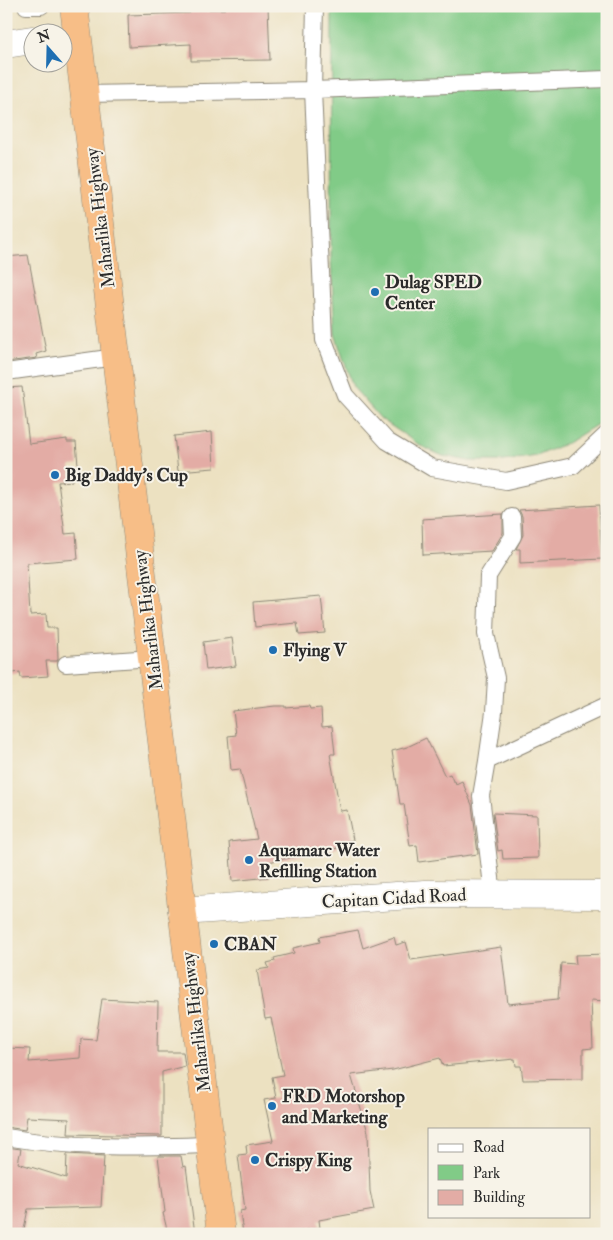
<svg xmlns="http://www.w3.org/2000/svg" width="613" height="1240" viewBox="0 0 613 1240" font-family="'IM FELL Double Pica',serif">
  <style>
    .green { fill: #81cb87; stroke: #567b59 }
    .building { fill: #e3aca5 }
    .lines { fill: none; stroke-linecap: round; stroke-linejoin: round }
    .lane-casing { stroke: #8c8676; stroke-width: 18 }
    .street-casing { stroke: #8c8676; stroke-width: 29 }
    .highway-casing { stroke: #8c8676; stroke-width: 29 }
    .lane { stroke: #fff; stroke-width: 16 }
    .street { stroke: #fff; stroke-width: 28 }
    .highway { stroke: #f7be87; stroke-width: 28 }
    .poi-dot { fill: #1f6fb2; stroke: #f7f3e8; stroke-width: 2 }
    .labels { text-anchor: middle; stroke-width: 4; stroke-linejoin: round; paint-order: stroke }
    .street-label { font-size: 18px; fill: #2b2b2b; stroke: #f7f3e8 }
    .poi-label { font-size: 18px; font-weight: bold; fill: #2b2b2b; stroke: #f7f3e8; text-anchor: start }
  </style>
  <rect width="100%" height="100%" fill="#f7f3e8"/>
  <filter id="ink" filterUnits="userSpaceOnUse"><feTurbulence type="fractalNoise" baseFrequency=".02" numOctaves="2"/><feDisplacementMap in="SourceGraphic" scale="10" xChannelSelector="R" yChannelSelector="G"/><feConvolveMatrix kernelMatrix="1 2 1 2 8 2 1 2 1" color-interpolation-filters="sRGB"/></filter>
  <filter id="wash" filterUnits="userSpaceOnUse"><feTurbulence type="fractalNoise" baseFrequency=".0096" numOctaves="4" result="noise"/><feDisplacementMap in="SourceGraphic" scale="20" xChannelSelector="R" yChannelSelector="G"/><feGaussianBlur stdDeviation="1.12" result="paint"/><feColorMatrix in="noise" values="0 0 0 0 0 0 0 0 0 0 0 0 0 0 0 0 0 1.4 0 .05"/><feComposite in="paint" operator="in"/></filter>
  <g filter="url(#wash)">
    <rect width="100%" height="100%" fill="#ece1c1"/>
    <path class="green" d="M 332,6 L 607,6 L 607,415 L 601,422 L 569,442 L 537,456 L 504,461 L 470,461 L 443,456 L 421,446 L 381,419 L 353,387 L 335,334 L 331,259 Z"/>
    <g id="blocks">
      <path class="building" d="M 225,6 L 268,6 L 270,60 L 191,61 L 191,44 L 129,47 L 128,15 L 190,13 L 190,10 L 225,9 Z
        M 28,255 L 46,351 L 36,354 L 37,358 L 6,362 L 6,257 Z
        M 22,387 L 29,444 L 67,439 L 67,442 L 76,442 L 78,465 L 70,466 L 72,481 L 58,482 L 65,534 L 76,533 L 78,559 L 27,563 L 30,615 L 46,614 L 47,628 L 57,628 L 58,659 L 57,661 L 46,661 L 48,676 L 21,678 L 20,672 L 6,674 L 6,388 Z
        M 212,432 L 214,468 L 178,471 L 174,436 Z
        M 599,505 L 602,559 L 520,563 L 520,549 L 516,549 L 523,535 L 522,516 L 519,510 Z
        M 503,514 L 503,533 L 492,551 L 423,555 L 422,519 Z
        M 321,596 L 325,633 L 299,635 L 297,623 L 255,627 L 253,602 Z
        M 232,638 L 236,666 L 206,670 L 203,642 Z
        M 275,706 L 286,706 L 286,708 L 309,706 L 310,709 L 321,708 L 322,727 L 332,726 L 335,754 L 330,754 L 340,811 L 347,810 L 353,840 L 337,843 L 338,848 L 268,862 L 269,877 L 232,881 L 229,842 L 257,839 L 240,769 L 231,770 L 228,736 L 236,735 L 233,711 Z
        M 426,738 L 445,776 L 450,774 L 453,781 L 455,781 L 456,784 L 462,781 L 472,805 L 478,854 L 419,862 L 417,845 L 410,846 L 404,804 L 400,804 L 392,751 L 407,747 Z
        M 493,813 L 537,815 L 538,858 L 503,859 L 502,850 L 498,851 Z
        M 358,930 L 363,948 L 394,937 L 396,945 L 406,942 L 411,960 L 501,947 L 508,1004 L 558,999 L 561,963 L 576,964 L 575,955 L 607,954 L 607,1001 L 591,1000 L 593,1048 L 583,1049 L 583,1079 L 523,1080 L 521,1066 L 516,1066 L 515,1059 L 443,1066 L 440,1058 L 393,1070 L 351,1075 L 368,1132 L 370,1191 L 374,1210 L 319,1220 L 320,1228 L 286,1234 L 243,1234 L 240,1211 L 245,1210 L 238,1155 L 247,1154 L 246,1145 L 273,1141 L 264,1100 L 276,1098 L 272,1077 L 283,1075 L 271,1018 L 265,1019 L 257,970 L 269,968 L 267,963 L 275,961 L 274,958 L 294,953 L 293,948 L 320,942 L 319,937 Z
        M 102,999 L 158,1002 L 157,1052 L 183,1052 L 185,1066 L 162,1072 L 162,1136 L 68,1134 L 69,1119 L 27,1117 L 25,1130 L 6,1127 L 6,1048 L 30,1049 L 29,1062 L 80,1058 L 81,1039 L 96,1040 Z
        M 6,1147 L 21,1149 L 18,1163 L 66,1178 L 67,1154 L 104,1156 L 101,1207 L 28,1209 L 23,1234 L 6,1234 Z
        M 158,1156 L 181,1156 L 183,1167 L 186,1166 L 195,1234 L 168,1234 L 163,1213 L 165,1212 Z"/>
    </g>
  </g>
  <g filter="url(#ink)">
    <use href="#blocks" fill-opacity="0" stroke="#8c8676" stroke-width="1"/>
    <g class="lines">
      <defs>
        <path id="lane" d="M 26,6 L 41,6
          M 315,6 L 313,90 L 324,340 L 345,395 L 387,441 L 432,468 L 506,481 L 573,466 L 607,434
          M 85,94 L 313,90 L 607,79
          M 6,372 L 116,357
          M 66,664 L 152,658
          M 487,761 L 494,712 L 496,678 L 486,634 L 488,576 L 513,536 L 512,517
          M 493,894 L 481,796 L 487,761 L 607,705
          M 6,1137 C 74,1149 142,1147 210,1145"/>
        <path id="street" d="M 6,44 L 32,40
          M 182,911 L 425,894 L 607,895"/>
        <path id="highway" d="M 74,6 L 221,1234"/>
      </defs>
      <use href="#lane" class="lane-casing"/>
      <use href="#street" class="street-casing"/>
      <use href="#highway" class="highway-casing"/>
      <use href="#lane" class="lane"/>
      <use href="#street" class="street"/>
      <use href="#highway" class="highway"/>
    </g>
  </g>
  <g class="poi-dot">
    <circle cx="375" cy="292" r="5"/>
    <circle cx="55" cy="475" r="5"/>
    <circle cx="273" cy="650" r="5"/>
    <circle cx="249" cy="860" r="5"/>
    <circle cx="214" cy="944" r="5"/>
    <circle cx="272" cy="1106" r="5"/>
    <circle cx="255" cy="1160" r="5"/>
  </g>
  <g class="labels">
    <g class="street-label">
      <text transform="translate(100 218) rotate(-97)" y="6">Maharlika Highway</text>
      <text transform="translate(148 620) rotate(-97)" y="6">Maharlika Highway</text>
      <text transform="translate(394 898) rotate(-3)" y="6">Capitan Cidad Road</text>
      <text transform="translate(196 1022) rotate(-97)" y="6">Maharlika Highway</text>
    </g>
    <g class="poi-label">
      <text x="385" y="288">Dulag SPED<tspan x="385" dy="21">Center</tspan></text>
      <text x="65" y="481">Big Daddy's Cup</text>
      <text x="283" y="656">Flying V</text>
      <text x="259" y="856">Aquamarc Water<tspan x="259" dy="21">Refilling Station</tspan></text>
      <text x="224" y="950">CBAN</text>
      <text x="282" y="1102">FRD Motorshop<tspan x="282" dy="21">and Marketing</tspan></text>
      <text x="265" y="1166">Crispy King</text>
    </g>
  </g>
  <rect width="613" height="1240" fill="none" stroke="#f7f3e8" stroke-width="25"/>
  <rect x="428" y="1128" width="162" height="90" fill="#f7f3e8" stroke="#a5a39c"/>
  <rect x="438" y="1144" width="25" height="8" fill="#ffffff" stroke="#a5a39c"/>
  <text x="473" y="1152" font-size="15" fill="#2b2b2b">Road</text>
  <rect x="438" y="1165" width="25" height="15" fill="#81cb87" stroke="#a5a39c"/>
  <text x="473" y="1178" font-size="15" fill="#2b2b2b">Park</text>
  <rect x="438" y="1190" width="25" height="15" fill="#e3aca5" stroke="#a5a39c"/>
  <text x="473" y="1202" font-size="15" fill="#2b2b2b">Building</text>
  <g transform="translate(48 48) rotate(340)"><circle r="24" fill="#f7f3e8" stroke="#a5a39c"/>
  <path d="M0-4L9 19L0 12L-9 19Z" fill="#1f6fb2"/>
  <text y="-8" font-size="14" font-weight="bold" text-anchor="middle" fill="#2b2b2b">N</text>
  </g>
</svg>
